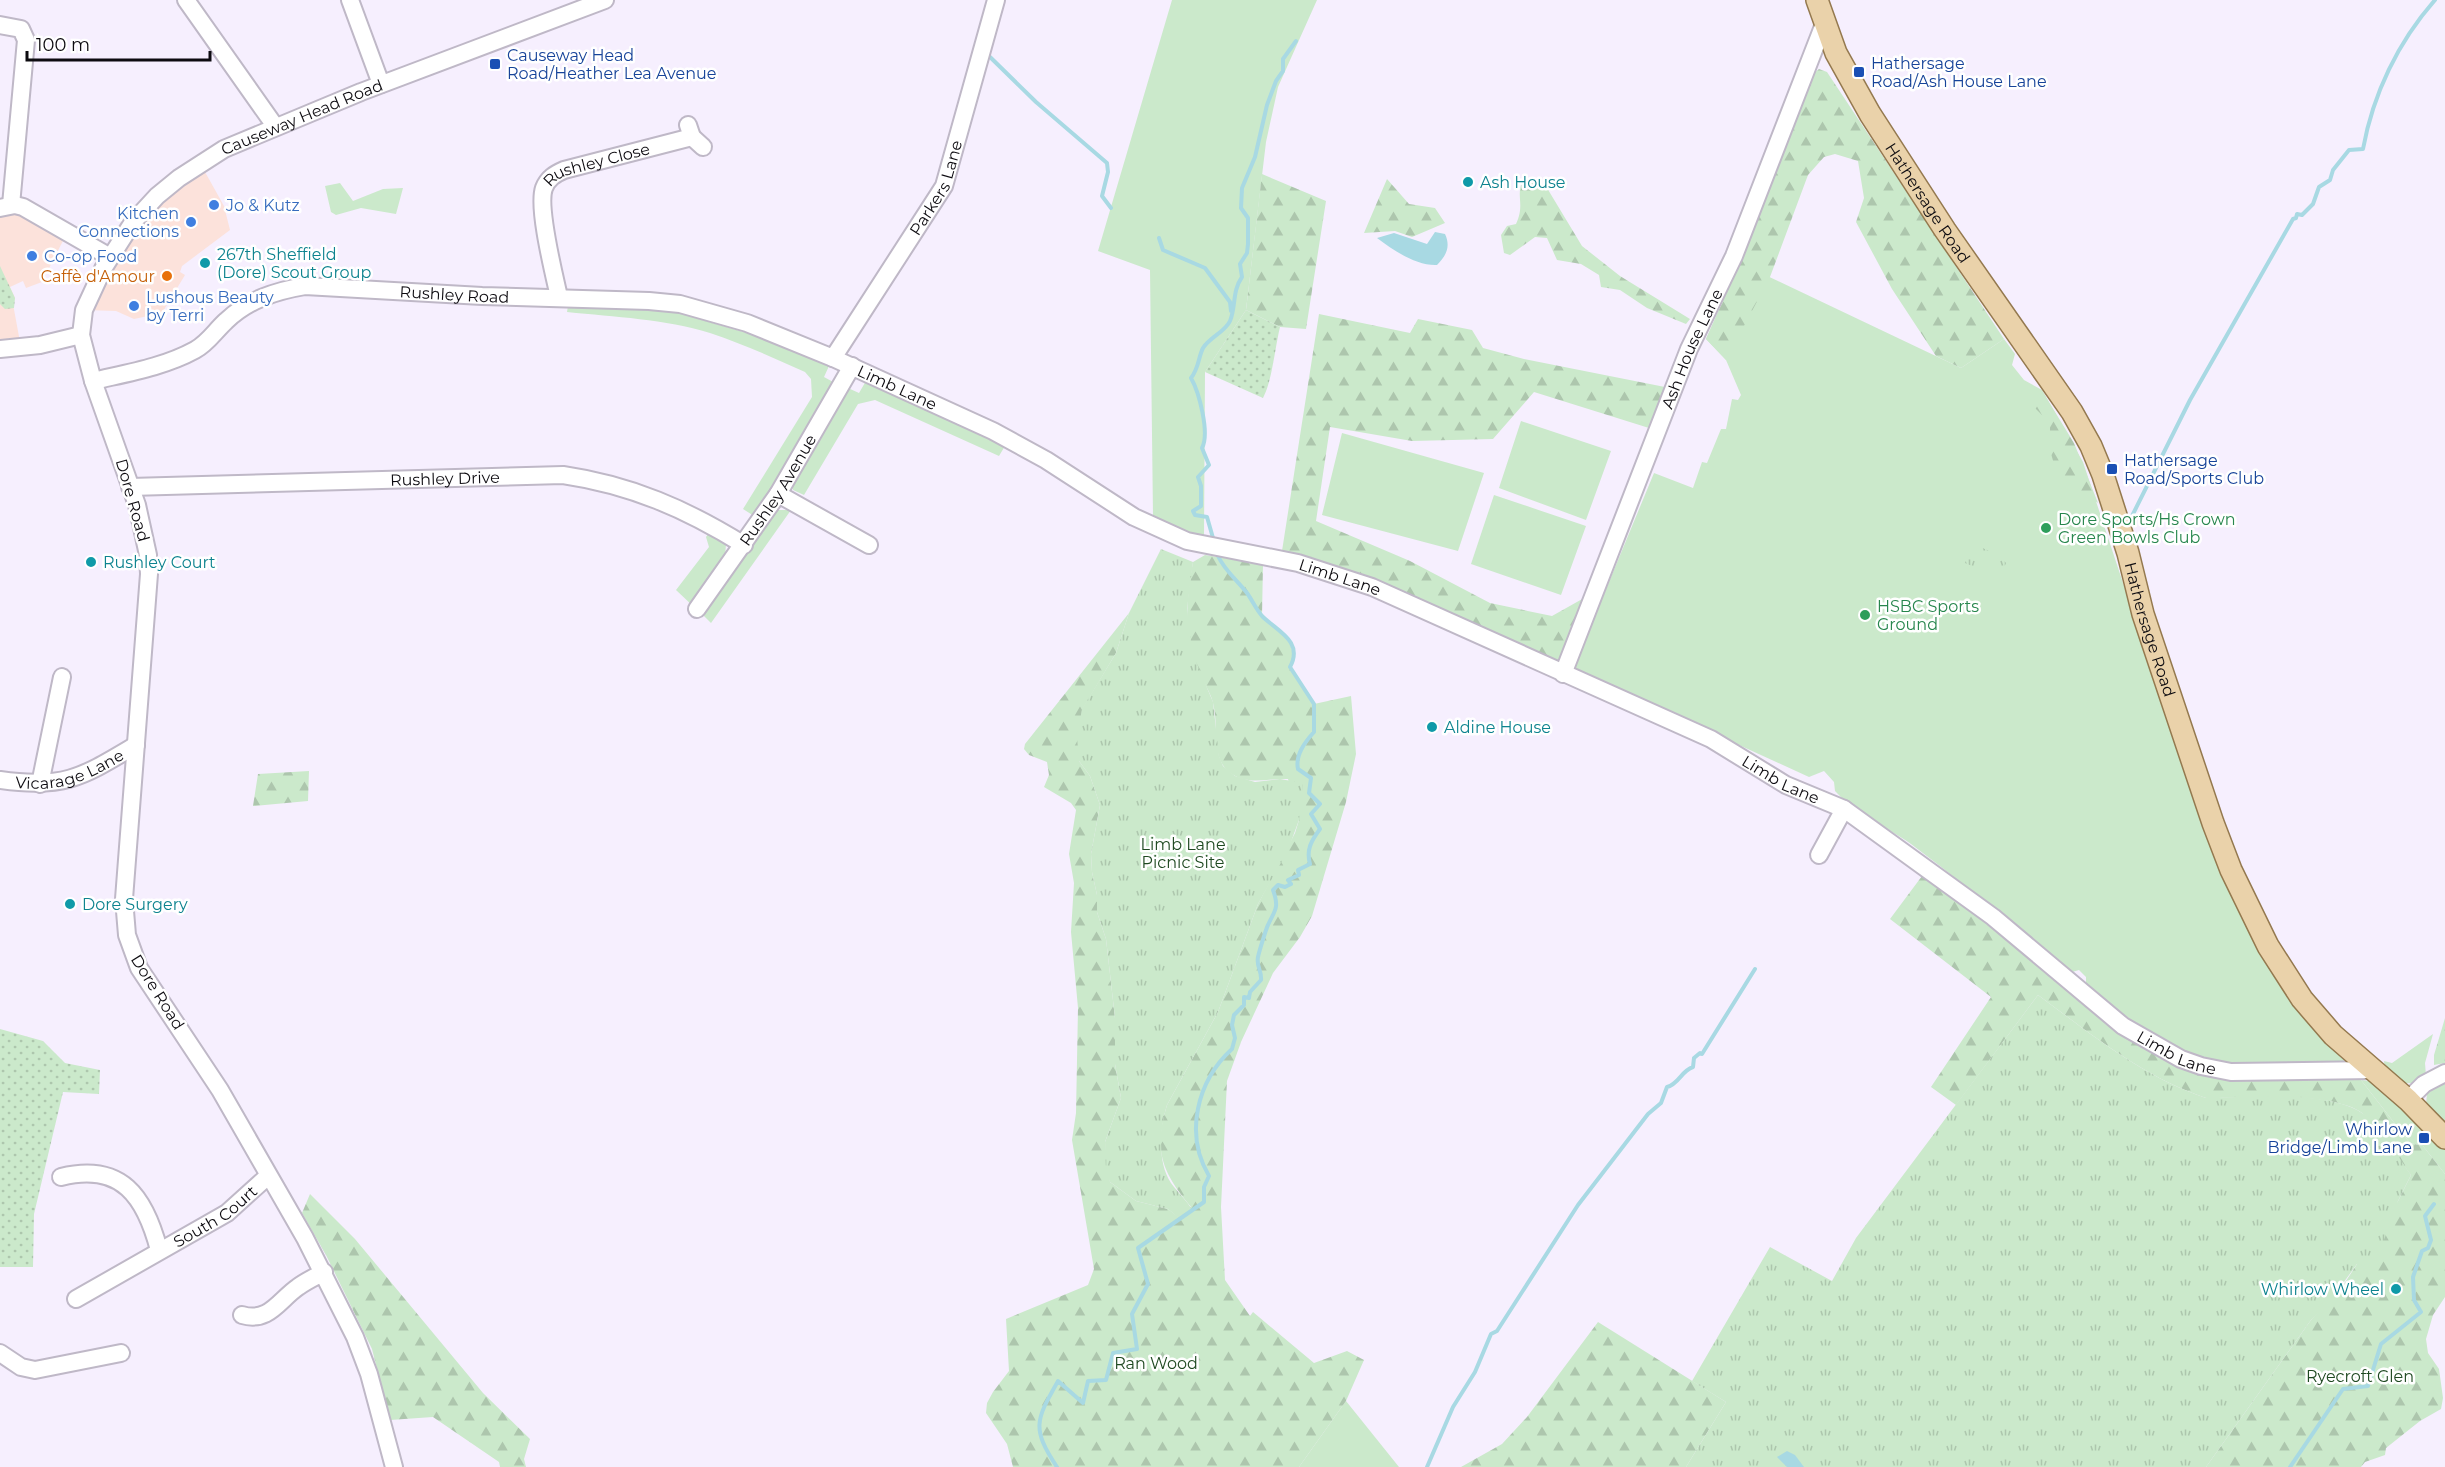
<svg xmlns="http://www.w3.org/2000/svg" width="2445" height="1467" viewBox="0 0 2445 1467" font-family="Montserrat,sans-serif">
  <style>
    .commercial { fill: #fce2db }
    .grass { fill: #cbe9cb }
    .forest { fill: url(#forest-firs) }
    .park { fill: url(#park-tufts) }
    .garden { fill: url(#garden-dots) }
    .water { fill: #a8d9e3 }
    .lines { fill: none; stroke-linecap: round; stroke-linejoin: round }
    .stream { stroke: #a8d9e3; stroke-width: 4 }
    .minor-casing { stroke: #bfb8c7; stroke-width: 20 }
    .major-casing { stroke: #94794f; stroke-width: 24 }
    .minor { stroke: #fff; stroke-width: 16 }
    .major { stroke: #ead2aa; stroke-width: 21 }
    .transit-dot { fill: #1a4fb4; stroke: #fff; stroke-width: 2 }
    .culture-dot { fill: #0f9aa8; stroke: #fff; stroke-width: 2 }
    .shop-dot { fill: #3f7fe0; stroke: #fff; stroke-width: 2 }
    .food-dot { fill: #e8710a; stroke: #fff; stroke-width: 2 }
    .leisure-dot { fill: #2e9e5b; stroke: #fff; stroke-width: 2 }
    .labels { text-anchor: middle; stroke-width: 5; stroke-linejoin: round; paint-order: stroke }
    .transit-label { font-size: 16px; fill: #164399; stroke: #fff; text-anchor: start }
    .street-label { font-size: 16px; fill: #0d0b10; stroke: #fff }
    .culture-label { font-size: 16px; fill: #0d838f; stroke: #fff; text-anchor: start }
    .shop-label { font-size: 16px; fill: #366cbe; stroke: #fff; text-anchor: start }
    .food-label { font-size: 16px; fill: #c56008; stroke: #fff; text-anchor: end }
    .leisure-label { font-size: 16px; fill: #27864d; stroke: #fff; text-anchor: start }
    .park-label { font-size: 16px; fill: #1f4921; stroke: #fff }
  </style>
  <defs>
    <pattern id="forest-firs" width="22" height="20" patternUnits="userSpaceOnUse" patternTransform="scale(1.5)"><rect width="22" height="20" fill="#cbe9cb"/><path d="M5 1l3.5 6h-7zM16 11l3.5 6h-7z" fill="#adc6ad"/></pattern>
    <pattern id="park-tufts" width="24" height="20" patternUnits="userSpaceOnUse" patternTransform="scale(1.5)"><rect width="24" height="20" fill="#cbe9cb"/><path d="M3 7l-1-3M5 7V3M7 7l1-3M15 17l-1-3M17 17v-4M19 17l1-3" fill="none" stroke="#adc6ad"/></pattern>
    <pattern id="garden-dots" width="8" height="8" patternUnits="userSpaceOnUse" patternTransform="scale(1.5)"><rect width="8" height="8" fill="#cbe9cb"/><path d="M2 2h.1M6 6h.1" fill="none" stroke="#adc6ad" stroke-width="1.8" stroke-linecap="round"/></pattern>
  </defs>
  <rect width="100%" height="100%" fill="#f6effe"/>
  <path class="commercial" d="M 200,163 L 224,206 L 230,230 L 182,266 L 180,272 L 185,275 L 162,313 L 134,319 L 116,311 L 84,310 L 118,243 Z
    M 3,207 L 67,233 L 42,282 L 26,288 L 23,281 L 10,287 L 15,298 L 13,304 L 20,342 L 0,342 L 0,208 Z"/>
  <path class="grass" d="M 1172,0 L 1317,0 L 1278,87 L 1266,142 L 1246,310 L 1205,372 L 1204,537 L 1190,534 L 1153,516 L 1150,270 L 1098,251 Z
    M 340,183 L 353,201 L 383,189 L 403,188 L 396,214 L 361,208 L 336,215 L 331,212 L 325,186 Z
    M 1740,263 L 1961,368 L 2004,339 L 2015,354 L 2012,365 L 2024,380 L 2042,390 L 2083,462 L 2210,846 C 2243,926 2281,999 2344,1059 L 2344,1064 C 2306,1064 2232,1070 2198,1058 C 2157,1043 2121,1011 2086,987 L 2086,977 L 2079,970 L 2069,973 C 2017,928 1966,885 1911,844 C 1887,827 1855,813 1835,791 L 1834,782 L 1824,771 L 1809,777 L 1573,669 L 1654,473 L 1693,488 L 1702,462 L 1707,463 L 1721,429 L 1726,429 L 1732,399 L 1738,400 L 1741,395 L 1726,360 L 1706,339 Z
    M 568,306 L 668,310 L 764,338 L 829,366 L 824,377 L 835,383 L 782,475 L 754,516 L 743,509 L 812,397 L 811,379 L 805,372 C 774,358 743,344 710,333 C 665,319 615,317 567,312 Z
    M 866,381 L 1005,446 L 999,456 L 875,400 L 858,404 L 804,495 L 793,490 L 792,483 L 848,388 L 859,393 Z
    M 1521,421 L 1611,451 L 1586,520 L 1499,488 Z
    M 1342,433 L 1484,473 L 1458,551 L 1322,515 Z
    M 1494,495 L 1586,526 L 1561,595 L 1471,564 Z
    M 775,510 L 791,510 L 711,623 L 700,612 Z
    M 710,531 L 726,544 L 725,557 L 694,607 L 676,590 L 709,547 L 706,537 Z
    M 2433,1034 L 2425,1063 L 2426,1076 C 2406,1090 2402,1082 2385,1069 L 2384,1061 L 2392,1063 Z
    M 2361,1080 L 2379,1082 L 2445,1148 L 2445,1174 L 2423,1146 L 2410,1143 Z
    M 2445,1083 L 2445,1127 L 2426,1104 L 2427,1094 L 2438,1085 Z
    M 1346,1401 L 1399,1467 L 1299,1467 Z"/>
  <path class="forest" d="M 1819,69 L 1827,72 L 2004,339 L 1961,368 L 1936,356 L 1892,289 L 1856,222 L 1864,198 L 1858,161 L 1835,154 L 1824,157 L 1808,175 L 1770,277 L 1726,360 L 1706,339 L 1740,263 L 1813,74 Z
    M 1262,174 L 1326,201 L 1306,329 L 1280,327 L 1246,310 Z
    M 1387,179 L 1409,204 L 1435,208 L 1445,223 L 1412,237 L 1395,231 L 1364,233 Z
    M 1522,183 L 1541,183 L 1547,188 L 1582,246 L 1620,276 L 1690,319 L 1686,324 L 1647,308 L 1620,290 L 1601,287 L 1599,275 L 1581,264 L 1557,260 L 1547,238 L 1535,237 L 1510,255 L 1504,253 L 1501,235 L 1507,226 L 1516,224 C 1525,205 1516,196 1522,183 Z
    M 1319,314 L 1410,333 L 1418,319 L 1472,330 L 1483,348 L 1524,359 L 1665,387 L 1649,428 L 1534,392 L 1493,439 L 1412,441 L 1330,427 L 1316,521 L 1410,561 L 1490,603 L 1552,616 L 1584,598 L 1559,662 C 1468,621 1379,576 1282,551 Z
    M 2044,394 L 2074,443 L 2098,503 L 2058,478 L 2050,450 L 2050,423 L 2033,406 L 2032,398 Z
    M 1205,555 L 1263,564 L 1262,616 L 1288,638 L 1295,659 L 1290,667 L 1314,704 L 1351,696 L 1356,754 L 1346,802 L 1312,916 L 1300,937 L 1273,973 L 1241,1042 L 1227,1081 L 1221,1207 L 1225,1280 L 1250,1316 L 1253,1312 L 1314,1363 L 1347,1351 L 1364,1360 L 1346,1401 L 1299,1467 L 1013,1467 L 1007,1444 L 986,1413 L 987,1403 L 993,1392 L 1009,1371 L 1006,1319 L 1088,1285 L 1094,1269 L 1072,1140 L 1076,1113 L 1078,1008 L 1071,932 L 1074,883 L 1069,854 L 1076,810 L 1071,803 L 1044,787 L 1049,775 L 1047,762 L 1029,755 L 1024,749 L 1025,744 L 1129,613 L 1116,653 L 1082,710 L 1079,761 L 1090,776 L 1100,805 L 1091,854 L 1092,872 L 1097,895 L 1097,912 L 1106,939 L 1115,1018 L 1115,1064 L 1121,1098 L 1105,1142 L 1110,1182 L 1136,1201 L 1168,1209 L 1181,1219 L 1191,1207 C 1162,1172 1153,1151 1167,1105 L 1218,1012 L 1258,904 L 1295,833 L 1299,820 L 1288,779 C 1266,778 1245,787 1227,770 C 1212,756 1218,727 1214,708 C 1212,692 1200,678 1194,662 C 1183,630 1187,595 1193,562 Z
    M 309,771 L 308,801 L 253,806 L 258,774 Z
    M 1925,872 L 2139,1045 C 2157,1055 2176,1068 2196,1074 C 2240,1086 2306,1078 2352,1077 L 2361,1080 L 2410,1143 L 2423,1146 L 2445,1174 L 2445,1297 L 2433,1315 L 2426,1339 L 2428,1353 L 2439,1369 L 2443,1398 L 2441,1409 L 2420,1421 L 2386,1448 L 2385,1455 L 2365,1462 L 2361,1467 L 2206,1467 L 2311,1320 L 2344,1284 L 2398,1201 L 2411,1175 C 2398,1158 2377,1125 2362,1113 C 2333,1091 2243,1098 2206,1098 C 2143,1077 2091,1034 2038,995 L 1956,1105 L 1931,1087 L 1991,997 L 1890,919 Z
    M 2445,1018 L 2445,1063 L 2434,1065 L 2434,1055 Z
    M 310,1194 L 355,1239 L 483,1393 L 530,1439 L 524,1459 L 526,1467 L 500,1467 L 499,1462 L 433,1417 L 390,1420 L 372,1349 L 326,1255 L 302,1213 Z
    M 1598,1322 L 1726,1402 L 1686,1467 L 1461,1467 L 1502,1444 L 1527,1417 Z"/>
  <path class="park" d="M 1973,544 L 1999,555 L 2006,563 L 2000,578 L 1965,563 Z
    M 1161,549 L 1193,562 L 1187,609 L 1192,652 L 1213,702 L 1219,756 L 1223,766 L 1235,776 L 1255,782 L 1280,779 L 1303,783 L 1299,820 L 1288,850 L 1258,904 L 1218,1012 L 1167,1105 C 1160,1128 1157,1162 1171,1183 C 1185,1202 1198,1208 1198,1234 L 1168,1209 L 1136,1201 L 1110,1182 L 1106,1171 L 1105,1142 L 1121,1098 L 1115,1064 L 1115,1018 L 1106,939 L 1097,912 L 1097,895 L 1092,872 L 1091,854 L 1100,805 L 1090,776 L 1079,761 L 1077,737 L 1082,709 L 1116,653 L 1129,613 Z
    M 2038,995 C 2091,1034 2143,1077 2206,1098 C 2250,1098 2342,1087 2373,1122 C 2387,1137 2399,1158 2411,1175 L 2398,1201 L 2376,1262 L 2357,1264 L 2328,1304 L 2311,1320 L 2206,1467 L 1686,1467 L 1726,1402 L 1692,1381 L 1770,1247 L 1832,1281 L 1856,1238 Z"/>
  <path class="garden" d="M 0,266 L 15,298 L 14,308 L 5,309 L 0,304 Z
    M 1246,310 L 1280,327 C 1275,347 1272,382 1263,398 L 1205,372 Z
    M 0,1029 L 43,1041 L 65,1063 L 100,1070 L 99,1094 L 63,1092 L 34,1214 L 33,1267 L 0,1267 Z"/>
  <path class="water" d="M 1435,232 L 1445,234 C 1451,247 1446,256 1437,265 C 1416,266 1393,250 1377,238 L 1394,233 L 1427,244 Z
    M 1787,1451 L 1795,1455 L 1804,1467 L 1787,1467 L 1777,1457 Z"/>
  <g class="lines">
    <path class="stream" d="M 990,57 L 1036,102 L 1107,163 L 1108,172 L 1102,196 L 1111,208
      M 1159,238 L 1163,250 L 1205,268 L 1230,302 L 1231,311
      M 2131,518 L 2190,400 L 2293,219 L 2296,218 L 2297,214 L 2302,215 L 2313,204 L 2319,187 L 2330,180 L 2333,170 L 2349,150 L 2363,149 C 2373,94 2398,42 2435,0
      M 1213,538 L 1207,517 L 1195,515 L 1193,511 L 1201,506 L 1201,486 L 1198,477 L 1209,465 L 1202,448 C 1210,433 1199,392 1191,378 C 1199,368 1198,358 1203,348 C 1210,337 1225,332 1230,321 C 1236,307 1232,291 1242,277 L 1240,264 L 1247,253 L 1248,244 L 1248,218 L 1241,208 L 1242,188 L 1255,157 L 1267,105 L 1276,81 L 1283,71 L 1283,59 L 1296,41
      M 1057,1467 C 1031,1428 1036,1420 1058,1381 L 1083,1403 L 1088,1381 L 1106,1380 L 1113,1353 L 1137,1349 L 1132,1314 L 1148,1284 L 1138,1248 L 1204,1202 L 1204,1187 L 1209,1176 C 1184,1134 1197,1081 1232,1049 L 1235,1038 L 1232,1025 L 1234,1015 L 1244,1005 L 1244,997 L 1249,998 L 1250,992 L 1261,980 C 1262,971 1256,966 1258,957 C 1259,952 1266,929 1268,925 C 1274,911 1280,909 1273,890 L 1278,885 L 1285,887 L 1291,884 L 1288,880 L 1299,875 L 1298,870 L 1310,864 C 1306,850 1311,841 1320,829 L 1311,814 L 1320,804 L 1309,793 L 1311,778 L 1298,769 C 1295,755 1305,742 1314,732 L 1314,704 L 1290,667 C 1304,641 1277,631 1262,616 C 1256,609 1252,600 1247,593 C 1237,580 1225,571 1218,556
      M 1427,1467 L 1453,1407 L 1475,1372 L 1491,1334 L 1497,1331 L 1578,1205 L 1648,1114 L 1661,1103 L 1667,1087 C 1679,1084 1681,1071 1693,1067 L 1694,1058 L 1700,1053 L 1702,1054 L 1755,969
      M 2290,1467 L 2343,1389 L 2368,1386 L 2381,1344 L 2421,1312 L 2414,1300 L 2413,1277 L 2422,1251 L 2428,1248 L 2431,1240 L 2425,1216 L 2434,1204"/>
    <defs>
      <g id="minor">
        <path d="M 186,0 L 275,126"/>
        <path d="M 350,0 L 381,84"/>
        <path d="M 0,25 L 21,29 L 26,40 L 11,205"/>
        <path d="M 692,137 L 703,147"/>
        <path d="M 0,208 L 15,205 L 23,207 L 110,257"/>
        <path id="s1" d="M 559,297 C 554,274 537,207 544,188 C 548,178 555,174 564,170 L 692,137 L 688,125"/>
        <path d="M 0,349 L 40,345 L 81,335"/>
        <path id="s2" d="M 833,358 L 944,186 L 996,0"/>
        <path id="s3" d="M 93,381 C 127,373 164,367 195,350 C 208,343 215,331 226,321 C 248,300 275,291 305,286 L 482,296 L 649,301 L 680,304 L 747,323 L 833,358 L 993,431 L 1046,460 L 1134,517 L 1187,541 L 1298,563 L 1372,587 L 1711,739 L 1786,785 L 1844,809 L 1993,917 L 2123,1026 L 2181,1059 L 2201,1066 L 2231,1072 L 2373,1070"/>
        <path id="s4" d="M 130,487 L 563,475 C 631,485 686,509 744,545"/>
        <path d="M 778,494 L 869,545"/>
        <path id="s5" d="M 697,609 L 778,494 L 852,366"/>
        <path id="s6" d="M 1563,674 L 1689,349 L 1734,256 L 1824,24"/>
        <path id="s7" d="M 0,780 C 65,789 82,777 136,745"/>
        <path d="M 40,784 L 62,677"/>
        <path d="M 1819,855 L 1844,809"/>
        <path d="M 2408,1100 L 2424,1084 L 2445,1073"/>
        <path d="M 61,1177 C 122,1162 145,1197 159,1250"/>
        <path id="s8" d="M 76,1299 L 227,1213 L 268,1176"/>
        <path d="M 242,1315 C 269,1323 279,1300 298,1287 C 306,1281 315,1277 324,1272"/>
        <path d="M 0,1353 L 21,1367 L 35,1370 L 121,1353"/>
        <path id="s9" d="M 394,1467 L 369,1374 L 355,1337 L 305,1238 L 220,1090 L 139,968 L 127,935 L 124,899 L 149,574 L 148,555 L 137,505 L 93,381 L 81,335 L 84,310 L 103,269 L 133,222 L 157,196 L 179,178 L 224,149 L 361,92 L 605,0"/>
      </g>
      <g id="major">
        <path id="s10" d="M 1817,0 L 1836,53 L 1870,114 L 1945,230 L 2072,412 L 2091,446 L 2103,475 L 2128,553 L 2143,614 L 2213,823 L 2231,870 L 2268,946 L 2302,999 L 2333,1035 L 2408,1100 L 2445,1138"/>
      </g>
    </defs>
    <use href="#minor" class="minor-casing"/>
    <use href="#major" class="major-casing"/>
    <use href="#minor" class="minor"/>
    <use href="#major" class="major"/>
  </g>
  <g class="transit-dot">
    <rect x="489" y="58" width="12" height="12" rx="3"/>
    <rect x="1853" y="66" width="12" height="12" rx="3"/>
    <rect x="2106" y="463" width="12" height="12" rx="3"/>
    <rect x="2418" y="1132" width="12" height="12" rx="3"/>
  </g>
  <g class="culture-dot">
    <circle cx="1468" cy="182" r="6"/>
    <circle cx="205" cy="263" r="6"/>
    <circle cx="91" cy="562" r="6"/>
    <circle cx="1432" cy="727" r="6"/>
    <circle cx="70" cy="904" r="6"/>
    <circle cx="2396" cy="1289" r="6"/>
  </g>
  <g class="shop-dot">
    <circle cx="214" cy="205" r="6"/>
    <circle cx="191" cy="222" r="6"/>
    <circle cx="32" cy="256" r="6"/>
    <circle cx="134" cy="306" r="6"/>
  </g>
  <circle class="food-dot" cx="167" cy="276" r="6"/>
  <g class="leisure-dot">
    <circle cx="2046" cy="528" r="6"/>
    <circle cx="1865" cy="615" r="6"/>
  </g>
  <g class="labels">
    <g class="transit-label">
      <text x="507" y="61">Causeway Head<tspan x="507" dy="18">Road/Heather Lea Avenue</tspan></text>
      <text x="1871" y="69">Hathersage<tspan x="1871" dy="18">Road/Ash House Lane</tspan></text>
      <text x="2124" y="466">Hathersage<tspan x="2124" dy="18">Road/Sports Club</tspan></text>
      <text x="2412" y="1135" text-anchor="end">Whirlow<tspan x="2412" dy="18">Bridge/Limb Lane</tspan></text>
    </g>
    <g class="street-label">
      <text dy="6" stroke="none"><textPath href="#s9" startOffset="1538">Causeway Head Road</textPath></text>
      <text dy="6" stroke="none"><textPath href="#s1" startOffset="171">Rushley Close</textPath></text>
      <text dy="6" stroke="none"><textPath href="#s2" startOffset="200">Parkers Lane</textPath></text>
      <text dy="6" stroke="none"><textPath href="#s10" startOffset="232">Hathersage Road</textPath></text>
      <text dy="6" stroke="none"><textPath href="#s3" startOffset="387">Rushley Road</textPath></text>
      <text dy="6" stroke="none"><textPath href="#s6" startOffset="350">Ash House Lane</textPath></text>
      <text dy="6" stroke="none"><textPath href="#s3" startOffset="846">Limb Lane</textPath></text>
      <text dy="6" stroke="none"><textPath href="#s4" startOffset="315">Rushley Drive</textPath></text>
      <text dy="6" stroke="none"><textPath href="#s5" startOffset="144">Rushley Avenue</textPath></text>
      <text transform="translate(133 500) rotate(74)" y="6">Dore Road</text>
      <text dy="6" stroke="none"><textPath href="#s3" startOffset="1332">Limb Lane</textPath></text>
      <text dy="6" stroke="none"><textPath href="#s10" startOffset="718">Hathersage Road</textPath></text>
      <text dy="6" stroke="none"><textPath href="#s7" startOffset="72">Vicarage Lane</textPath></text>
      <text dy="6" stroke="none"><textPath href="#s3" startOffset="1818">Limb Lane</textPath></text>
      <text transform="translate(158 992) rotate(58)" y="6">Dore Road</text>
      <text dy="6" stroke="none"><textPath href="#s3" startOffset="2302">Limb Lane</textPath></text>
      <text dy="6" stroke="none"><textPath href="#s8" startOffset="162">South Court</textPath></text>
    </g>
    <g class="culture-label">
      <text x="1480" y="188">Ash House</text>
      <text x="217" y="260">267th Sheffield<tspan x="217" dy="18">(Dore) Scout Group</tspan></text>
      <text x="103" y="568">Rushley Court</text>
      <text x="1444" y="733">Aldine House</text>
      <text x="82" y="910">Dore Surgery</text>
      <text x="2384" y="1295" text-anchor="end">Whirlow Wheel</text>
    </g>
    <g class="shop-label">
      <text x="226" y="211">Jo &amp; Kutz</text>
      <text x="179" y="219" text-anchor="end">Kitchen<tspan x="179" dy="18">Connections</tspan></text>
      <text x="44" y="262">Co-op Food</text>
      <text x="146" y="303">Lushous Beauty<tspan x="146" dy="18">by Terri</tspan></text>
    </g>
    <g class="food-label">
      <text x="155" y="282">Caffè d'Amour</text>
    </g>
    <g class="leisure-label">
      <text x="2058" y="525">Dore Sports/Hs Crown<tspan x="2058" dy="18">Green Bowls Club</tspan></text>
      <text x="1877" y="612">HSBC Sports<tspan x="1877" dy="18">Ground</tspan></text>
    </g>
    <g class="park-label">
      <text x="1183" y="850">Limb Lane<tspan x="1183" dy="18">Picnic Site</tspan></text>
      <text x="1156" y="1369">Ran Wood</text>
      <text x="2360" y="1382">Ryecroft Glen</text>
    </g>
  </g>
  <path d="M27 51v9h183v-9" fill="none" stroke="#0d0b10" stroke-width="3"/>
  <text x="36" y="51" font-size="18" fill="#0d0b10" stroke="#ffffff" stroke-width="4.5" paint-order="stroke">100 m</text>
</svg>
